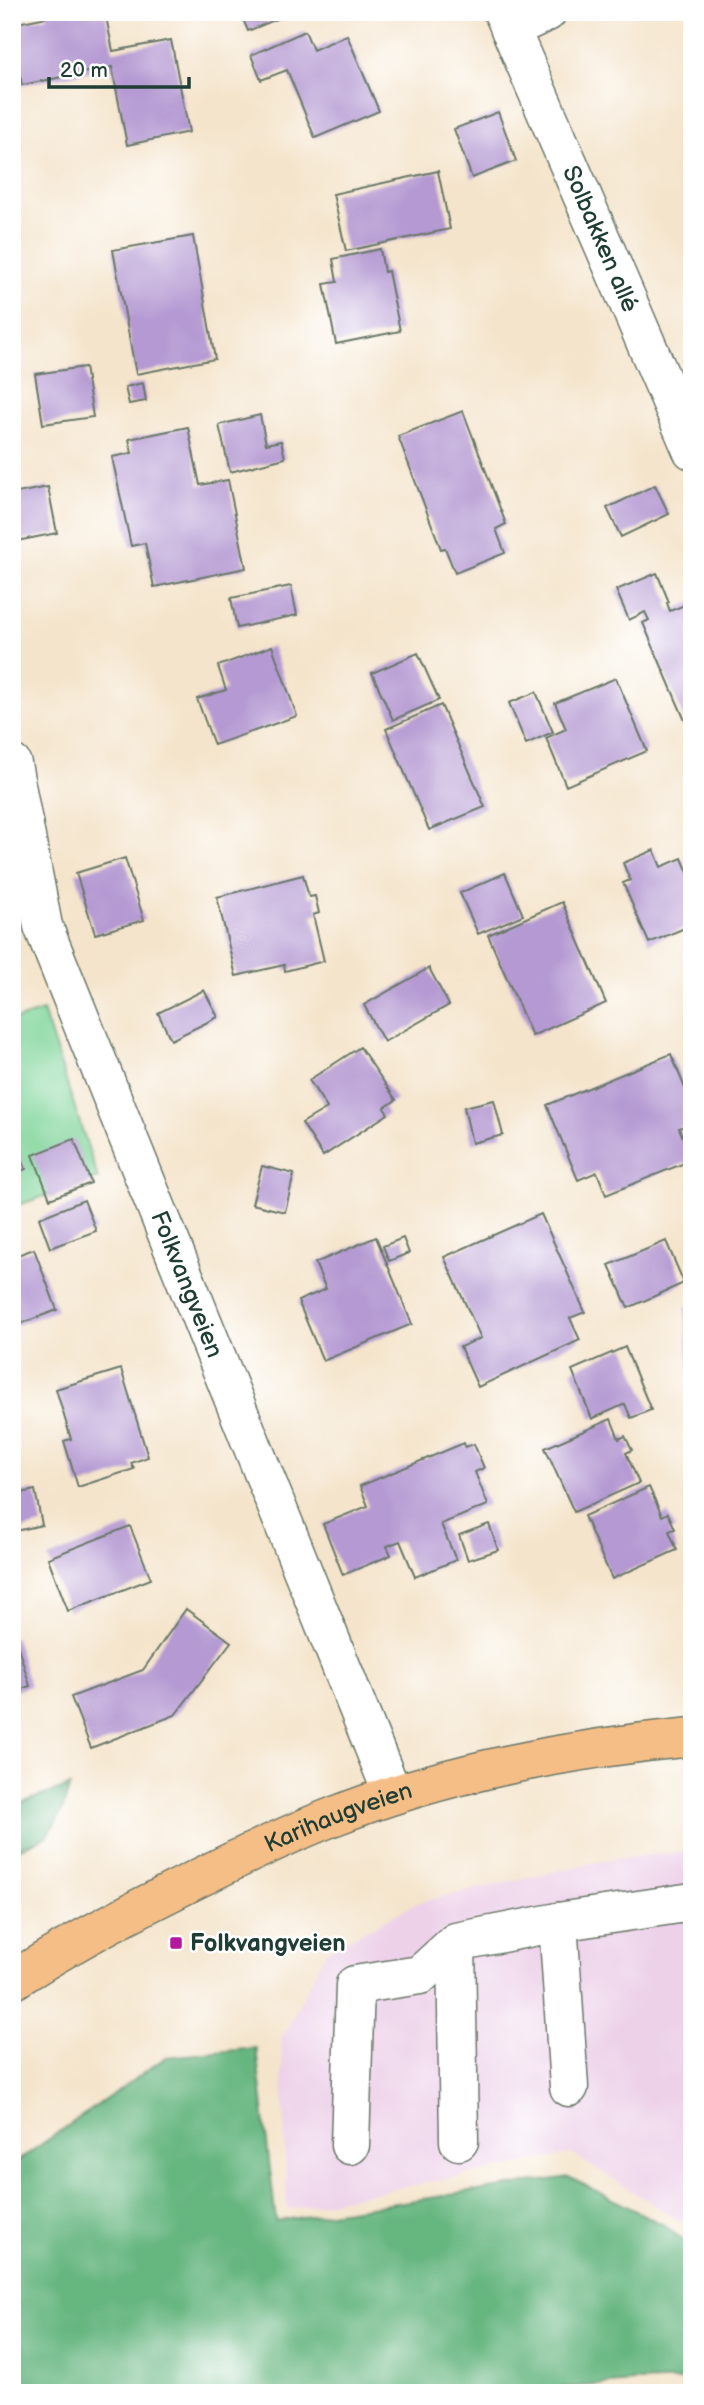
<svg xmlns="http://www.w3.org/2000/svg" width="704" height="2405" viewBox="0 0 704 2405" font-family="'Balsamiq Sans',sans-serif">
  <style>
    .built { fill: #edd1e9 }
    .green { fill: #7ed498; stroke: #4e8866; stroke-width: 2 }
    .forest { fill: #66b680; stroke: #427a5a; stroke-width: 2 }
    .building { fill: #b499d2 }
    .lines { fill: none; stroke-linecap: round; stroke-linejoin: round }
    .minor-casing { stroke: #6a7769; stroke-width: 41 }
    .major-casing { stroke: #6a7769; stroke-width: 41 }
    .minor { stroke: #fff; stroke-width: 38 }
    .major { stroke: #f6be87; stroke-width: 38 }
    .poi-dot { fill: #b5179e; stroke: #fff; stroke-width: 2.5 }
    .labels { text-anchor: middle; stroke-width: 5; stroke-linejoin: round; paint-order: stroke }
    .street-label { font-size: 24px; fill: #1f3d34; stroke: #fff }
    .poi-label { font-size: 24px; font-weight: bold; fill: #1f3d34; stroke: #fff; text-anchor: start }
  </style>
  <rect width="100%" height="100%" fill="#fff"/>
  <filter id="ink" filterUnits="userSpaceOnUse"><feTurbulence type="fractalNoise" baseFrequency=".0143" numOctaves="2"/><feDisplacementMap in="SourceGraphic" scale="14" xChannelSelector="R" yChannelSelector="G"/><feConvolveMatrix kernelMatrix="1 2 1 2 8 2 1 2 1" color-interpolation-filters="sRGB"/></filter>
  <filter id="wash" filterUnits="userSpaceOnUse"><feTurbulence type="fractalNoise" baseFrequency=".00686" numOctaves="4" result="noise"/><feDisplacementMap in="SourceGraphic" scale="28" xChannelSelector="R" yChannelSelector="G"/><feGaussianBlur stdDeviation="1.57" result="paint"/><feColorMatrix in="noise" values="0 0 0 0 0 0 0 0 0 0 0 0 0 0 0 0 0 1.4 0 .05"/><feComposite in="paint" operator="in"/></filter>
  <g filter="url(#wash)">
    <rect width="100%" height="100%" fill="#f4e4cb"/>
    <path class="built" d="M 692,1851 L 692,2232 L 682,2222 L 572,2154 L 287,2210 L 281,2040 L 326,1951 L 419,1902 L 610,1859 Z"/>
    <path class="green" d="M 43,1011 L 98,1178 L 12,1207 L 12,1021 Z"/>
    <path class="forest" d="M 70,1786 L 61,1813 L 47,1836 L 12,1852 L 12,1806 Z
      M 256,2048 L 276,2221 L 569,2177 L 664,2225 L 692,2248 L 692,2380 L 634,2382 L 497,2393 L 12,2393 L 12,2165 L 166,2057 Z"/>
    <g id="blocks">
      <path class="building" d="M 46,12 L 105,12 L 113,51 L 171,40 L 189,132 L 127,145 L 112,67 L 22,85 L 12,36 L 12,24 L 47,17 Z
        M 240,12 L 280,12 L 282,17 L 248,31 Z
        M 305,31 L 313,50 L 347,35 L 379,111 L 315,138 L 287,70 L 261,80 L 251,55 Z
        M 498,112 L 516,161 L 472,178 L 454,129 Z
        M 438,171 L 450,229 L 346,251 L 333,194 Z
        M 193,236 L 215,359 L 136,374 L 113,250 Z
        M 380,249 L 384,272 L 388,271 L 400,331 L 336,344 L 324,284 L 337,282 L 333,259 Z
        M 85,367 L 93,417 L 43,424 L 35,374 Z
        M 143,383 L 146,401 L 129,404 L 125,387 Z
        M 463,411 L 506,524 L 496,529 L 505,553 L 455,573 L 445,548 L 441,549 L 398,436 Z
        M 260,415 L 266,444 L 281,441 L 285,458 L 230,472 L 219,425 Z
        M 188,427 L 200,485 L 228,480 L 246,568 L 154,587 L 145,543 L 131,546 L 112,457 L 132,453 L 129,439 Z
        M 655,485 L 669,514 L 621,537 L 607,508 Z
        M 48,487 L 57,533 L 12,542 L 12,494 Z
        M 657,573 L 669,602 L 667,603 L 670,611 L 692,602 L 692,721 L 686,723 L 643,623 L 649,620 L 645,612 L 629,620 L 616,590 Z
        M 291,586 L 297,615 L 237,628 L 231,598 Z
        M 272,646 L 297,716 L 214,745 L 197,699 L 226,690 L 218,666 Z
        M 418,653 L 439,700 L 393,720 L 372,673 Z
        M 616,678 L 647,751 L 566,786 L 546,738 L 566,729 L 555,703 Z
        M 536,692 L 553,732 L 526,744 L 509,703 Z
        M 441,705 L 485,807 L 429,830 L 386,729 Z
        M 654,850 L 661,867 L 682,858 L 692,882 L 692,925 L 649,943 L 623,883 L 630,880 L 623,863 Z
        M 125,858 L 144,920 L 95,934 L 76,873 Z
        M 505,873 L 523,915 L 478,934 L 460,893 Z
        M 303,875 L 309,897 L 315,896 L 319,913 L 313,915 L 324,961 L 285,971 L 284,965 L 236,976 L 217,897 Z
        M 562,902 L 606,1003 L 532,1036 L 488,935 Z
        M 429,968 L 449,1005 L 384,1042 L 364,1005 Z
        M 204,990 L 218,1017 L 171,1040 L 158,1013 Z
        M 360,1047 L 396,1100 L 384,1108 L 388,1114 L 323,1156 L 302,1123 L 327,1108 L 309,1080 Z
        M 671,1054 L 692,1105 L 692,1123 L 679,1128 L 692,1160 L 606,1195 L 597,1172 L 578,1180 L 547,1105 Z
        M 494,1100 L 503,1135 L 472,1143 L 464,1107 Z
        M 12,1136 L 26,1169 L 12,1175 Z
        M 74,1139 L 91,1183 L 50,1199 L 33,1155 Z
        M 262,1166 L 294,1174 L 285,1212 L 252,1204 Z
        M 84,1200 L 96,1231 L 50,1248 L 39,1218 Z
        M 541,1214 L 585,1312 L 570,1318 L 580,1340 L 478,1387 L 460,1347 L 481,1338 L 444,1257 Z
        M 376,1237 L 412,1324 L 323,1361 L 298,1301 L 326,1289 L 315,1263 Z
        M 403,1238 L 409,1253 L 389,1261 L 383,1246 Z
        M 666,1241 L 684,1283 L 628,1308 L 609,1265 Z
        M 34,1249 L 57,1310 L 12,1327 L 12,1257 Z
        M 685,1307 L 692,1307 L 692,1391 L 690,1391 Z
        M 625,1347 L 651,1410 L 631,1418 L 625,1404 L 592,1419 L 572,1370 Z
        M 121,1369 L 148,1457 L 131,1463 L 134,1469 L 78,1487 L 64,1441 L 71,1439 L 56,1389 Z
        M 611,1419 L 619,1439 L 625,1436 L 632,1450 L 626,1453 L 639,1483 L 574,1512 L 545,1448 Z
        M 464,1443 L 465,1447 L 474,1444 L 484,1468 L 475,1472 L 488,1505 L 441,1524 L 456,1560 L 415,1577 L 400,1541 L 387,1546 L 391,1555 L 343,1575 L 323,1524 L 368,1506 L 360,1486 Z
        M 649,1487 L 662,1516 L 668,1513 L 675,1529 L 669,1531 L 677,1550 L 612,1579 L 584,1516 Z
        M 35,1490 L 42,1525 L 12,1532 L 12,1495 Z
        M 489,1524 L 498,1550 L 468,1560 L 459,1535 Z
        M 130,1526 L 151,1579 L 68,1611 L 48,1558 Z
        M 186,1609 L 231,1642 L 175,1715 L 91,1748 L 71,1697 L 143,1670 Z
        M 15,1637 L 30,1686 L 12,1692 L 12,1638 Z"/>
    </g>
  </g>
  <g filter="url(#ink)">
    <use href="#blocks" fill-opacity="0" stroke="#6a7769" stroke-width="2"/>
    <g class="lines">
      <defs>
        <g id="minor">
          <path id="s1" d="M 503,12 L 692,450"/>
          <path d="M 510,29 L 547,12"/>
          <path id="s2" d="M 12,764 L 43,926 L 393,1795"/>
          <path d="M 558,1922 L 569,2087"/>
          <path d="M 456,1942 L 459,2141"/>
          <path d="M 350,2145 L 355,1985 L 420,1975 L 456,1942 L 558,1922 L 692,1902"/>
        </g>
        <g id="major">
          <path id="s3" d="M 12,1981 C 63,1948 115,1920 169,1893 C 222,1866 276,1839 332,1817 C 442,1773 573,1748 692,1737"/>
        </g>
      </defs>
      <use href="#minor" class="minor-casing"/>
      <use href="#major" class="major-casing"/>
      <use href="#minor" class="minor"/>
      <use href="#major" class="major"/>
    </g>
  </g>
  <rect class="poi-dot" x="169" y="1936" width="14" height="14" rx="3.5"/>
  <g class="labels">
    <g class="street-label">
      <text dy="8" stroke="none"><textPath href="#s1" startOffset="247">Solbakken allé</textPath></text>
      <text dy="8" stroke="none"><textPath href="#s2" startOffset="551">Folkvangveien</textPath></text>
      <text dy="8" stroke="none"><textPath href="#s3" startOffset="366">Karihaugveien</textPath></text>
    </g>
    <g class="poi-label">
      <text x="190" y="1951">Folkvangveien</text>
    </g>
  </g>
  <rect width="704" height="2405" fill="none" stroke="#fff" stroke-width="42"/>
  <path d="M49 77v10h140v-10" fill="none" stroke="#1f3d34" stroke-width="3.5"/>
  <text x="60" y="77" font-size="21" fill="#1f3d34" stroke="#ffffff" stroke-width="5" paint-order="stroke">20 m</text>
</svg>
